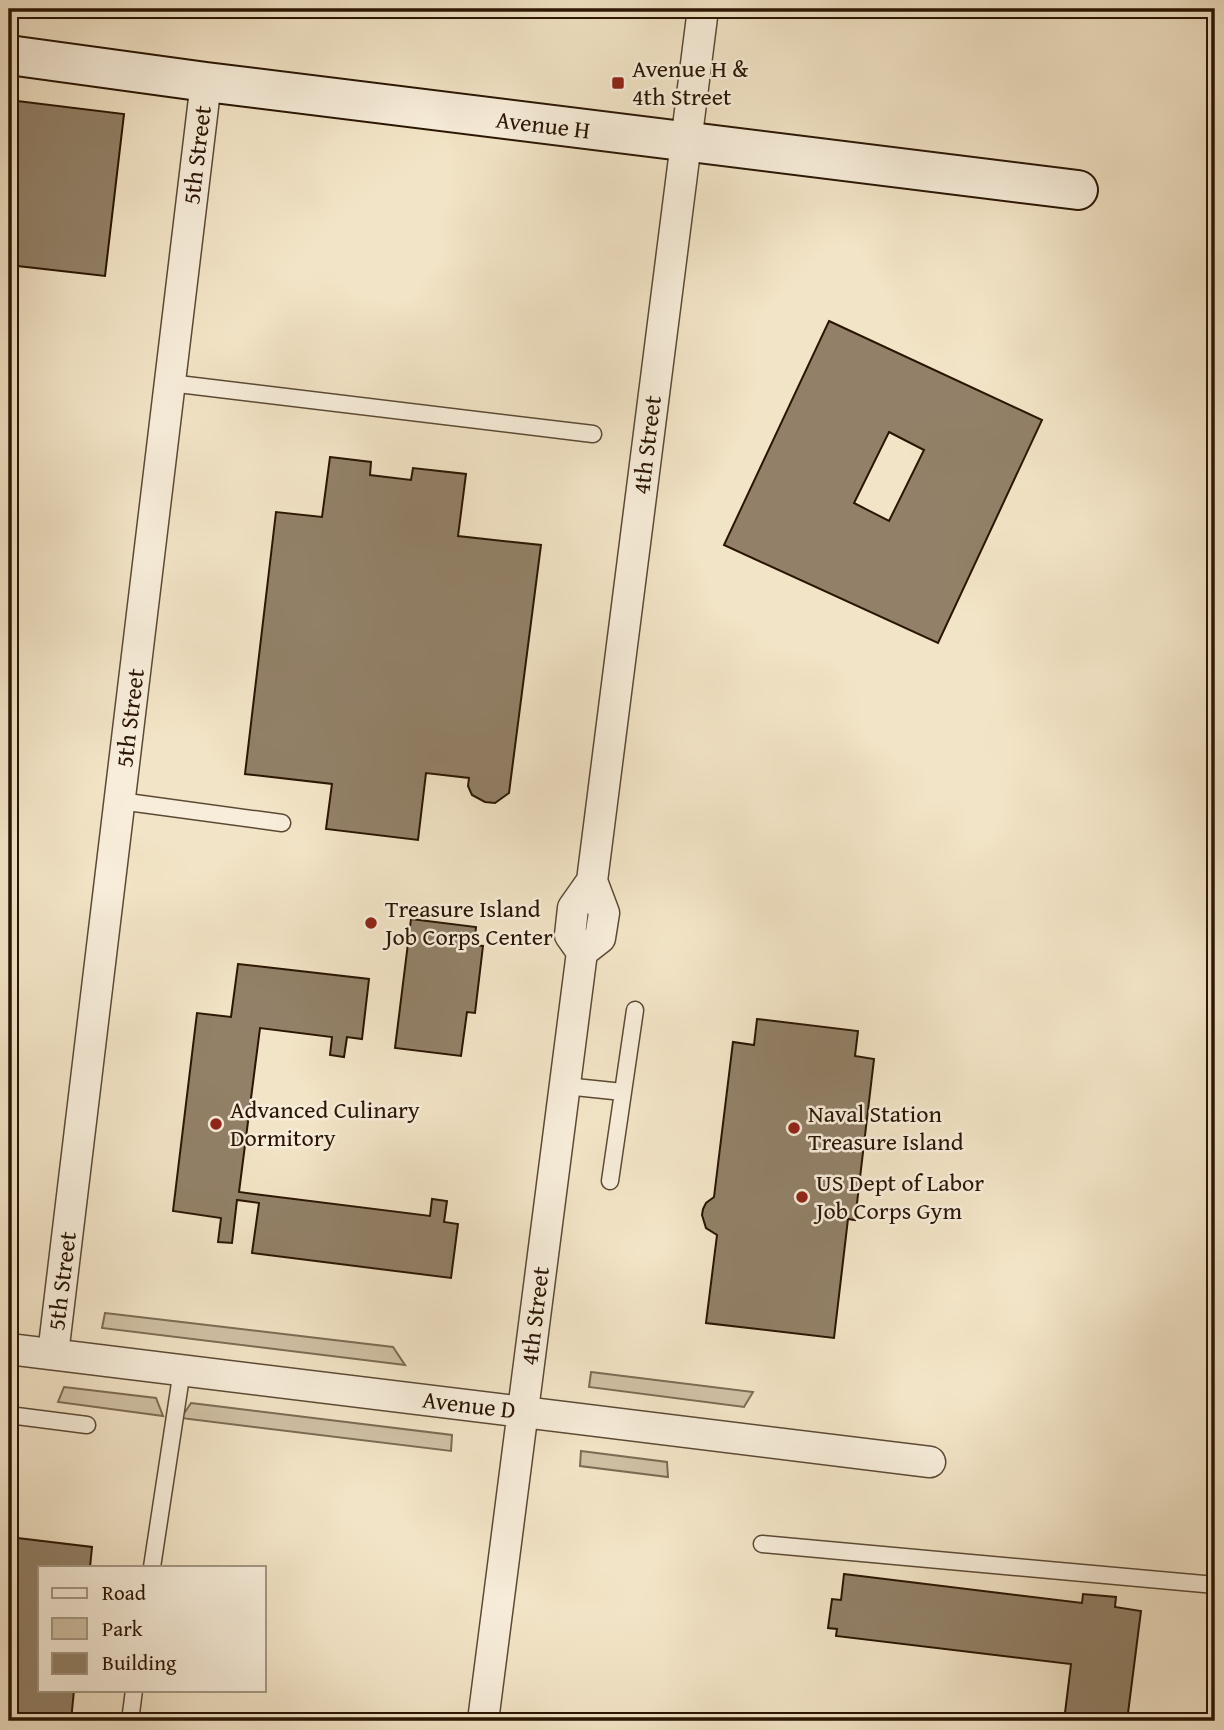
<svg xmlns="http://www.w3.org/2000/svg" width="1224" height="1730" viewBox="0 0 1224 1730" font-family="'Gentium Book Plus',serif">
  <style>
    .green { fill: #d0c1a5; stroke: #7d6b54; stroke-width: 2 }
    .building { fill: #928168; stroke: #2a1503; stroke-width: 2; fill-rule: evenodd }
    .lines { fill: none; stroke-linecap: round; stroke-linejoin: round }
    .lane-casing { stroke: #5c4934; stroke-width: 19 }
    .street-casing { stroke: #5c4934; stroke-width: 33 }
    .secondary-casing { stroke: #2a1503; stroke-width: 42 }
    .lane { stroke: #f7edda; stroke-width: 16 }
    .street { stroke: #f7edda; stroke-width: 30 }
    .secondary { stroke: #f7edda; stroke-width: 38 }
    .poi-dot { fill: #8f2418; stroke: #f7edda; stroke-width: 2.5 }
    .labels { text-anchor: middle; stroke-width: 5; stroke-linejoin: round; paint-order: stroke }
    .poi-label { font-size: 24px; fill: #2a1503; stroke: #f7edda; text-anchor: start }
    .street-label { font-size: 24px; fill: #2a1503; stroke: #f7edda }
  </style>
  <rect width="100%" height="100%" fill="#f2e4c6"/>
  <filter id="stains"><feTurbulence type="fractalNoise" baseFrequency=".00286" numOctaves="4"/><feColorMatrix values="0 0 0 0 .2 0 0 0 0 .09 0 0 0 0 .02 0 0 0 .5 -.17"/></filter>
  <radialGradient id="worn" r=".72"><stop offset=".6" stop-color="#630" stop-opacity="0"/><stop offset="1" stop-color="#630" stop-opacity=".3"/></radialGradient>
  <path class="green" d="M 105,1313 L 393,1347 L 405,1365 L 102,1328 Z
    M 591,1372 L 753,1392 L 744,1407 L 589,1387 Z
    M 64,1387 L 156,1398 L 163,1416 L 58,1402 Z
    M 191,1403 L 452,1435 L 451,1451 L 181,1418 Z
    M 581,1451 L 667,1462 L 668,1477 L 580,1466 Z"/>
  <path class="building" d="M 9,100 L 124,114 L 105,276 L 9,265 Z
    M 829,321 L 1042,420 L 938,643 L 724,545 ZM 889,432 L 924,450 L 889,521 L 854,503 Z
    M 330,457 L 371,462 L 370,475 L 411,480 L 413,468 L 466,474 L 458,536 L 541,545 L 509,793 L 495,803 L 485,802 L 472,795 L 468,786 L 469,778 L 426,773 L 418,840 L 326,829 L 332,784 L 245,774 L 276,512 L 322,517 Z
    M 411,919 L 476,927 L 474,945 L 483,946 L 475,1013 L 467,1012 L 461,1056 L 395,1048 Z
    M 238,964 L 369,979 L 362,1039 L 347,1037 L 344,1057 L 330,1055 L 332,1037 L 260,1028 L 239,1192 L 430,1216 L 432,1199 L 447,1201 L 444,1222 L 458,1224 L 451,1278 L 252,1253 L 259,1203 L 237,1200 L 232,1243 L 218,1242 L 221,1218 L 173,1211 L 197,1013 L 231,1017 Z
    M 757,1019 L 858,1031 L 855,1056 L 874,1059 L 855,1220 L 848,1219 L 834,1338 L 706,1323 L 717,1235 L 706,1228 L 702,1215 L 703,1209 L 706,1203 L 714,1197 L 733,1042 L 754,1045 Z
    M 9,1537 L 92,1547 L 90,1567 L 40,1567 L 40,1690 L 74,1690 L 71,1721 L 9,1721 Z
    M 844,1574 L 1082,1603 L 1083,1594 L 1116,1597 L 1115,1607 L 1141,1611 L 1127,1721 L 1064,1721 L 1071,1664 L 836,1636 L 837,1629 L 828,1628 L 832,1599 L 841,1600 Z"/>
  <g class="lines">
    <defs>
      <path id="lane" d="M 170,383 L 593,434
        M 120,801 L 282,823
        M 565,1086 L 623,1092
        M 610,1181 L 635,1010
        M 9,1415 L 87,1425
        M 762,1544 L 1215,1585
        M 152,1567 L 182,1370
        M 130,1721 L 134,1690"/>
      <path id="street" d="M 592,881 L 703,9
        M 592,881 L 604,913 L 600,938 L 582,952 L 570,935 L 573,908 Z
        M 9,1349 L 930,1462
        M 53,1354 L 206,82
        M 483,1721 L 582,952"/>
      <path id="secondary" d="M 9,55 L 206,82 L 1078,190"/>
    </defs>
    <use href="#lane" class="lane-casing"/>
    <use href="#street" class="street-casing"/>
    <use href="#secondary" class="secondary-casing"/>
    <use href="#lane" class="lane"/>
    <use href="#street" class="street"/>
    <use href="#secondary" class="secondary"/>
  </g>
  <g class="poi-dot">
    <rect x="611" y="76" width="14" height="14" rx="3.5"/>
    <circle cx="371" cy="923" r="7"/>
    <circle cx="216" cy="1124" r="7"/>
    <circle cx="794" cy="1128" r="7"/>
    <circle cx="802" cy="1197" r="7"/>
  </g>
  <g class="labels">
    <g class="poi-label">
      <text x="632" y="77">Avenue H &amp;<tspan x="632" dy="28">4th Street</tspan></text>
      <text x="385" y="917">Treasure Island<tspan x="385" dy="28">Job Corps Center</tspan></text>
      <text x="230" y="1118">Advanced Culinary<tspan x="230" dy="28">Dormitory</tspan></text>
      <text x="808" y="1122">Naval Station<tspan x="808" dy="28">Treasure Island</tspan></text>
      <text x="816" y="1191">US Dept of Labor<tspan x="816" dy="28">Job Corps Gym</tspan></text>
    </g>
    <g class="street-label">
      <text transform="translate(543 125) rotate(7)" y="8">Avenue H</text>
      <text transform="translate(197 155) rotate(-83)" y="8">5th Street</text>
      <text transform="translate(647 445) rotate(-83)" y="8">4th Street</text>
      <text transform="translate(130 718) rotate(-83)" y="8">5th Street</text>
      <text transform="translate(62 1281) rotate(-83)" y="8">5th Street</text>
      <text transform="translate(535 1316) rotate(-83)" y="8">4th Street</text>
      <text transform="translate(469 1405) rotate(7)" y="8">Avenue D</text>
    </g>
  </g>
  <rect width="1224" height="1730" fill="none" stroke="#f2e4c6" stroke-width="35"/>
  <rect x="10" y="10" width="1203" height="1709" fill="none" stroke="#2a1503" stroke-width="3.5"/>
  <rect x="18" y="18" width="1189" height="1695" fill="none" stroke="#2a1503" stroke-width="2"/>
  <rect x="38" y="1566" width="228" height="126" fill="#f7edda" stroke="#a59784" stroke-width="2"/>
  <rect x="52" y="1588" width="35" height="10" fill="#f7edda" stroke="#a59784" stroke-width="2"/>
  <text x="102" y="1600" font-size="21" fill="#2a1503">Road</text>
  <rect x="52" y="1618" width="35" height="21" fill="#d0c1a5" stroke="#a59784" stroke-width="2"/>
  <text x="102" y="1636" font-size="21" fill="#2a1503">Park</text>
  <rect x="52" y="1653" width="35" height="21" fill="#928168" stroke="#a59784" stroke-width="2"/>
  <text x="102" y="1670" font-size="21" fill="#2a1503">Building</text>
  <rect width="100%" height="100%" filter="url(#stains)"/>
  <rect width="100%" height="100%" fill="url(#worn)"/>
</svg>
